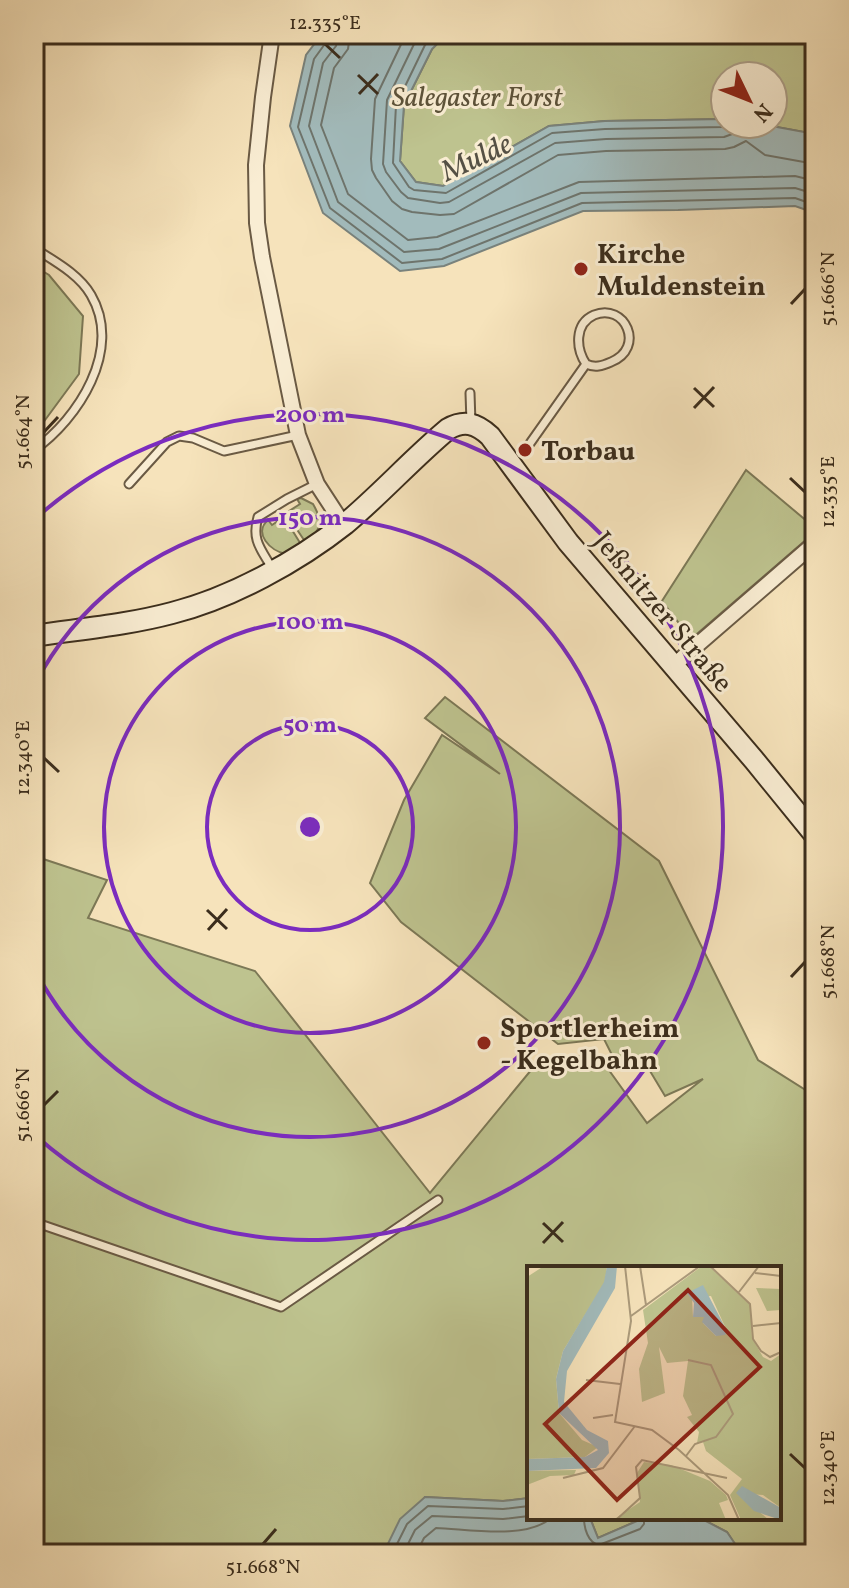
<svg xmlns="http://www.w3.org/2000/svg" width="849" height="1588" viewBox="0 0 849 1588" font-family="Vollkorn,serif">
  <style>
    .green { fill: #bec38f; stroke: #7c7856; stroke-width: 2 }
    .water { fill: #a2bbbc; stroke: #79827c; stroke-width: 2 }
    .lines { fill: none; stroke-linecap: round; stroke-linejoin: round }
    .shore { stroke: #6e746c; stroke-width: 2 }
    .service-casing { stroke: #6a5a44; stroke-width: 11 }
    .minor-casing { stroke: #6a5a44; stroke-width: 18 }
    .secondary-casing { stroke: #3b2d1c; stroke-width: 24 }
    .service { stroke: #f9edd3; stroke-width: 7 }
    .minor { stroke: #f9edd3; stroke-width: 14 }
    .secondary { stroke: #f9edd3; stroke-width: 20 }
    .ticks { fill: none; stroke: #3b2d1c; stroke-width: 3 }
    .ring { fill: none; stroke: #7b2cbf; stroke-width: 4 }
    .poi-dot { fill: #8f2418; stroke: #f9edd3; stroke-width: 3 }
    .labels { text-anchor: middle; stroke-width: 6; stroke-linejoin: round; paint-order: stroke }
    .park-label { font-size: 28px; font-style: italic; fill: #5c5239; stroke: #f9edd3 }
    .poi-label { font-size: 28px; font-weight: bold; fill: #3b2d1c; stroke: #f9edd3; text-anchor: start }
    .street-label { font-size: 28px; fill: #3b2d1c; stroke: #f9edd3 }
    .water-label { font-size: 30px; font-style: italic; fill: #555044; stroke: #f9edd3 }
    .inset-road { fill: none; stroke: #ab9a7b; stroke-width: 2 }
    .view { fill: #8f2418; fill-opacity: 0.15; stroke: #8f2418; stroke-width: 4 }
    .inset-edge { fill: none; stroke: #3b2d1c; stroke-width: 4 }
    .centre { fill: #7b2cbf; stroke: #f9edd3; stroke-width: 4 }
    .ring-label { font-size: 24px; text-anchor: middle; font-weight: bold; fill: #7b2cbf; stroke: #f9edd3; stroke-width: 6; stroke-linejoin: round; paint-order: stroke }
    .neatline { fill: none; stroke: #3b2d1c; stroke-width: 3 }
    .ticks-label { font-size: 20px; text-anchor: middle; fill: #3b2d1c }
  </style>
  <rect width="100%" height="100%" fill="#f6e3bb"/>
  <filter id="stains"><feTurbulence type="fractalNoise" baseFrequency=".0025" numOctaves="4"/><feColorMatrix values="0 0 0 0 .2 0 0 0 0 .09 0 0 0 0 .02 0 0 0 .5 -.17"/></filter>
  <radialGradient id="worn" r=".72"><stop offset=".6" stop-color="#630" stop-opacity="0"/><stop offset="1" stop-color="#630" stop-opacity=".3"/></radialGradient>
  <path class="green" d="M 447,34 L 815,34 L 815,134 L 761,124 L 773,124 L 773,76 L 725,76 L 725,119 L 605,121 L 549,126 L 443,186 L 416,182 L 400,161 L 404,105 L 432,49 Z
    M 34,266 L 49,275 L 83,316 L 79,374 L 34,435 Z
    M 746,470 L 815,528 L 815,532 L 691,639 L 662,601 Z
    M 301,498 L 313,504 C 324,523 321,529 306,543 L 286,513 L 300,504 L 297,499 Z
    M 284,517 L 302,546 L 286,554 C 270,551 253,533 268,520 L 272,525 Z
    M 445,697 L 659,861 L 758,1060 L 815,1096 L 815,1554 L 741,1554 L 727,1532 L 700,1518 L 779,1518 L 779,1268 L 529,1268 L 529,1498 L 503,1501 L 425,1497 L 392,1554 L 34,1554 L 34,856 L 107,880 L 88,918 L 255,971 L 430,1193 L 541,1058 L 598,1055 L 647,1123 L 703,1079 L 665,1096 L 644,1061 L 617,1065 L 604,1039 L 558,1044 L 401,922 L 370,883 L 404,800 L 442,735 L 500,774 L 425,718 Z
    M 590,1518 L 637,1518 L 637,1521 L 598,1538 Z"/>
  <path class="water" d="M 322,34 L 447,34 L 432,49 L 404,105 L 400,161 L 416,182 L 443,186 L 549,126 L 605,121 L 725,119 L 725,124 L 761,124 L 815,134 L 815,213 L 795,206 L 678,210 L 583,211 L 444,266 L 400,271 L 323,213 L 290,126 L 306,55 Z
    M 425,1497 L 503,1501 L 529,1498 L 529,1518 L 590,1518 L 598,1538 L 637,1521 L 637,1518 L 700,1518 L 727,1532 L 742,1554 L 383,1554 L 400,1519 Z"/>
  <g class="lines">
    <path class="shore" d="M 328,34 L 327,41 L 314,59 L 298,127 L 330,208 L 402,263 L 442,259 L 582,203 L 795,198 L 815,205
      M 338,34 L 336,46 L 323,63 L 309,126 L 338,202 L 404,252 L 439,249 L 581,193 L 795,188 L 815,194
      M 350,34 L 348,49 L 334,68 L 321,125 L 348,194 L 408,240 L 437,237 L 579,182 L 795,176 L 815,181
      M 406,34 L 375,99 L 371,159 L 372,170 L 376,178 L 392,201 L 402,209 L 412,212 L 440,215 L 454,214 L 558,155 L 606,151 L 725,149 L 734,147 L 746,141 L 765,155 L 815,164
      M 421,34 L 416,40 L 387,100 L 383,164 L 386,172 L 401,192 L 408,198 L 440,203 L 449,202 L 555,143 L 606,139 L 724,137 L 735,133 L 742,124
      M 436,34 L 425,45 L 396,105 L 393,163 L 409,187 L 414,190 L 446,193 L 552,133 L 605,129 L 724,127 L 730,124
      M 584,1518 C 584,1528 588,1543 599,1545 L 640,1529 L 644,1524 L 644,1518
      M 392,1554 L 407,1524 L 428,1506 L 503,1509 L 529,1506
      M 403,1554 L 415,1530 L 432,1516 L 503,1519 L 529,1516
      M 416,1554 L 424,1538 L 436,1528 C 468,1529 526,1540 551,1518"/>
    <defs>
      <path id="service" d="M 34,248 C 54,261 79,274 91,295 C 123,350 78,419 34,450
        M 470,393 L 471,423
        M 526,449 L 586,364 C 595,368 602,366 611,362 C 646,348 625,302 594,315 C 574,324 576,349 586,364
        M 129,484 L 167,442 L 179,436 L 193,438 L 224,451 L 298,435
        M 273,570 C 262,550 251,541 258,517 L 287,499 L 317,484
        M 34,1222 L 281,1307 L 438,1200"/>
      <path id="minor" d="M 272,34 L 263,97 L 256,165 L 257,223 L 262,257 L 298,435 L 317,484 L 343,524
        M 673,666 L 815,543"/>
      <path id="secondary" d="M 34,636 C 80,629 127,625 172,613 C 231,598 297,562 345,524 C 381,494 412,459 448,429 C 464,420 476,423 490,436 L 568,542 L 754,760 L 815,835"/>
    </defs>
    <use href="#service" class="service-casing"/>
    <use href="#minor" class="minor-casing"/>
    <use href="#secondary" class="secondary-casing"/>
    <use href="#service" class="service"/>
    <use href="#minor" class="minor"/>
    <use href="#secondary" class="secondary"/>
  </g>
  <path class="ticks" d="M 325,44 L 340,58M 358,75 L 378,94M 359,94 L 378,74M 791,304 L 805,289M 694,388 L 714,407M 694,408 L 714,387M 44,432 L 58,417M 790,478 L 805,492M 44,758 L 59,772M 207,910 L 227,929M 208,930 L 227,909M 791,977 L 805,962M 44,1105 L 58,1091M 543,1223 L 563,1242M 543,1243 L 563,1222M 790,1454 L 805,1468M 263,1544 L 276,1529"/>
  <g class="ring">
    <circle cx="310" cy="827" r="103"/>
    <circle cx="310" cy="827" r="206"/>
    <path d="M35 684A310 310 0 1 1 35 970"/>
    <path d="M36 518A413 413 0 1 1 36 1136"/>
  </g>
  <g class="poi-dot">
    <circle cx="581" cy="269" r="8"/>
    <circle cx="525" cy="450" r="8"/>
    <circle cx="484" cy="1043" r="8"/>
  </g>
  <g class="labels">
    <g class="park-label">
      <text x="477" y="106">Salegaster Forst</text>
    </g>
    <g class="poi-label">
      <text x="597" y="263">Kirche<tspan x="597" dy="32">Muldenstein</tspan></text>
      <text x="541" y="460">Torbau</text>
      <text x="500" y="1037">Sportlerheim<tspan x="500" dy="32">- Kegelbahn</tspan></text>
    </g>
    <g class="street-label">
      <text transform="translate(664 611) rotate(50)" y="10">Jeßnitzer Straße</text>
    </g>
    <g class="water-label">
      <text transform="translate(476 157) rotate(-25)" y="10">Mulde</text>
    </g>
  </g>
  <g transform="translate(527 1266)">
    <rect width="254" height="254" fill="#f6e3bb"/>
    <path d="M 17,0 L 80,0 L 78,16 L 36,85 L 29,113 L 32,147 L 55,174 L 71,181 L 58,191 L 0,193 L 0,11 ZM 175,0 L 182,0 L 223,39 L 225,72 L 236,91 L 244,95 L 254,88 L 254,242 L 236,229 L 210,227 L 242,254 L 214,254 L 203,229 L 215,213 L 179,185 L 176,176 L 170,177 L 172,166 L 160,151 L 165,149 L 156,130 L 161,95 L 140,97 L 132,81 L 138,127 L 115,136 L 112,103 L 121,77 L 116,44 ZM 184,30 L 200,65 L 189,70 L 176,57 L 178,51 L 166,51 L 165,32 ZM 229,22 L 254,23 L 254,44 L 240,45 ZM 117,196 L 144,199 L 183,215 L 199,229 L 201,234 L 192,237 L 199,254 L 86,254 L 113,236 L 110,207 ZM 49,204 L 47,209 L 23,210 L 0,219 L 0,205 Z" fill="#bec38f" fill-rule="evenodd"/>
    <path d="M 80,0 L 90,0 L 88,22 L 40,105 L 37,136 L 60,164 L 81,175 L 82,187 L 69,202 L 0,205 L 0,193 L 58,191 L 71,184 L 32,147 L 29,113 L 36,85 L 77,16 ZM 176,19 L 200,65 L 198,69 L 189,70 L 175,56 L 177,51 L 166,51 L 167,37 L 160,27 ZM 215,220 L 254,242 L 254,254 L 227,245 L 209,227 Z" fill="#a2bbbc"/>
    <path class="inset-road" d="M 98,0 L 104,55 L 88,156 L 125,164 L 152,184 L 201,229 L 212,254M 113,0 L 119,39M 183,0 L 223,38 L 226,73 L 234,85 L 243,91 L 254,86M 228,7 L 254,10M 212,26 L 232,0M 104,50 L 173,0M 226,60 L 254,57M 59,114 L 93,118M 73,151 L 66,152 L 86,149M 159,190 L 168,178 L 189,171 L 206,148 L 184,99 L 161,94M 36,212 L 76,202 L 108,160M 89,254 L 113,232 L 109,201 L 115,194 L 200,212"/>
    <path class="view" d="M 161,24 L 233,101 L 90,234 L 18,158 Z"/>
    <rect width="254" height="254" class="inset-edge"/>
  </g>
  <circle cx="310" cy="827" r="12" class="centre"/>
  <g class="ring-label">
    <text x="310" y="422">200 m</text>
    <text x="310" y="525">150 m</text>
    <text x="310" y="629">100 m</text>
    <text x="310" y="732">50 m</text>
  </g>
  <rect width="849" height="1588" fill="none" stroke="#f6e3bb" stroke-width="88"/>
  <g transform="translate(749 100) rotate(133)"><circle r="38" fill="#f9edd3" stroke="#ada08a" stroke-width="2"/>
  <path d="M0-6L14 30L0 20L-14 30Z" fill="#8f2418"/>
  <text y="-12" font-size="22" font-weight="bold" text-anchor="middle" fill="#3b2d1c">N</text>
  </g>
  <rect x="44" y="44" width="761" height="1500" class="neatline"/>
  <g class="ticks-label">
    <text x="325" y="29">12.335°E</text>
    <text transform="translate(827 289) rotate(-90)" y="7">51.666°N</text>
    <text transform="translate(22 432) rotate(-90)" y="7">51.664°N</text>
    <text transform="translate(827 492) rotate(-90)" y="7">12.335°E</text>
    <text transform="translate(22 758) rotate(-90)" y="7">12.340°E</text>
    <text transform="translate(827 962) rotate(-90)" y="7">51.668°N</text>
    <text transform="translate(22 1105) rotate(-90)" y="7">51.666°N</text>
    <text transform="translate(827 1468) rotate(-90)" y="7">12.340°E</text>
    <text x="263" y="1573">51.668°N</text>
  </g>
  <rect width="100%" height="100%" filter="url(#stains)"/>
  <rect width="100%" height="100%" fill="url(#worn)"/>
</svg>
